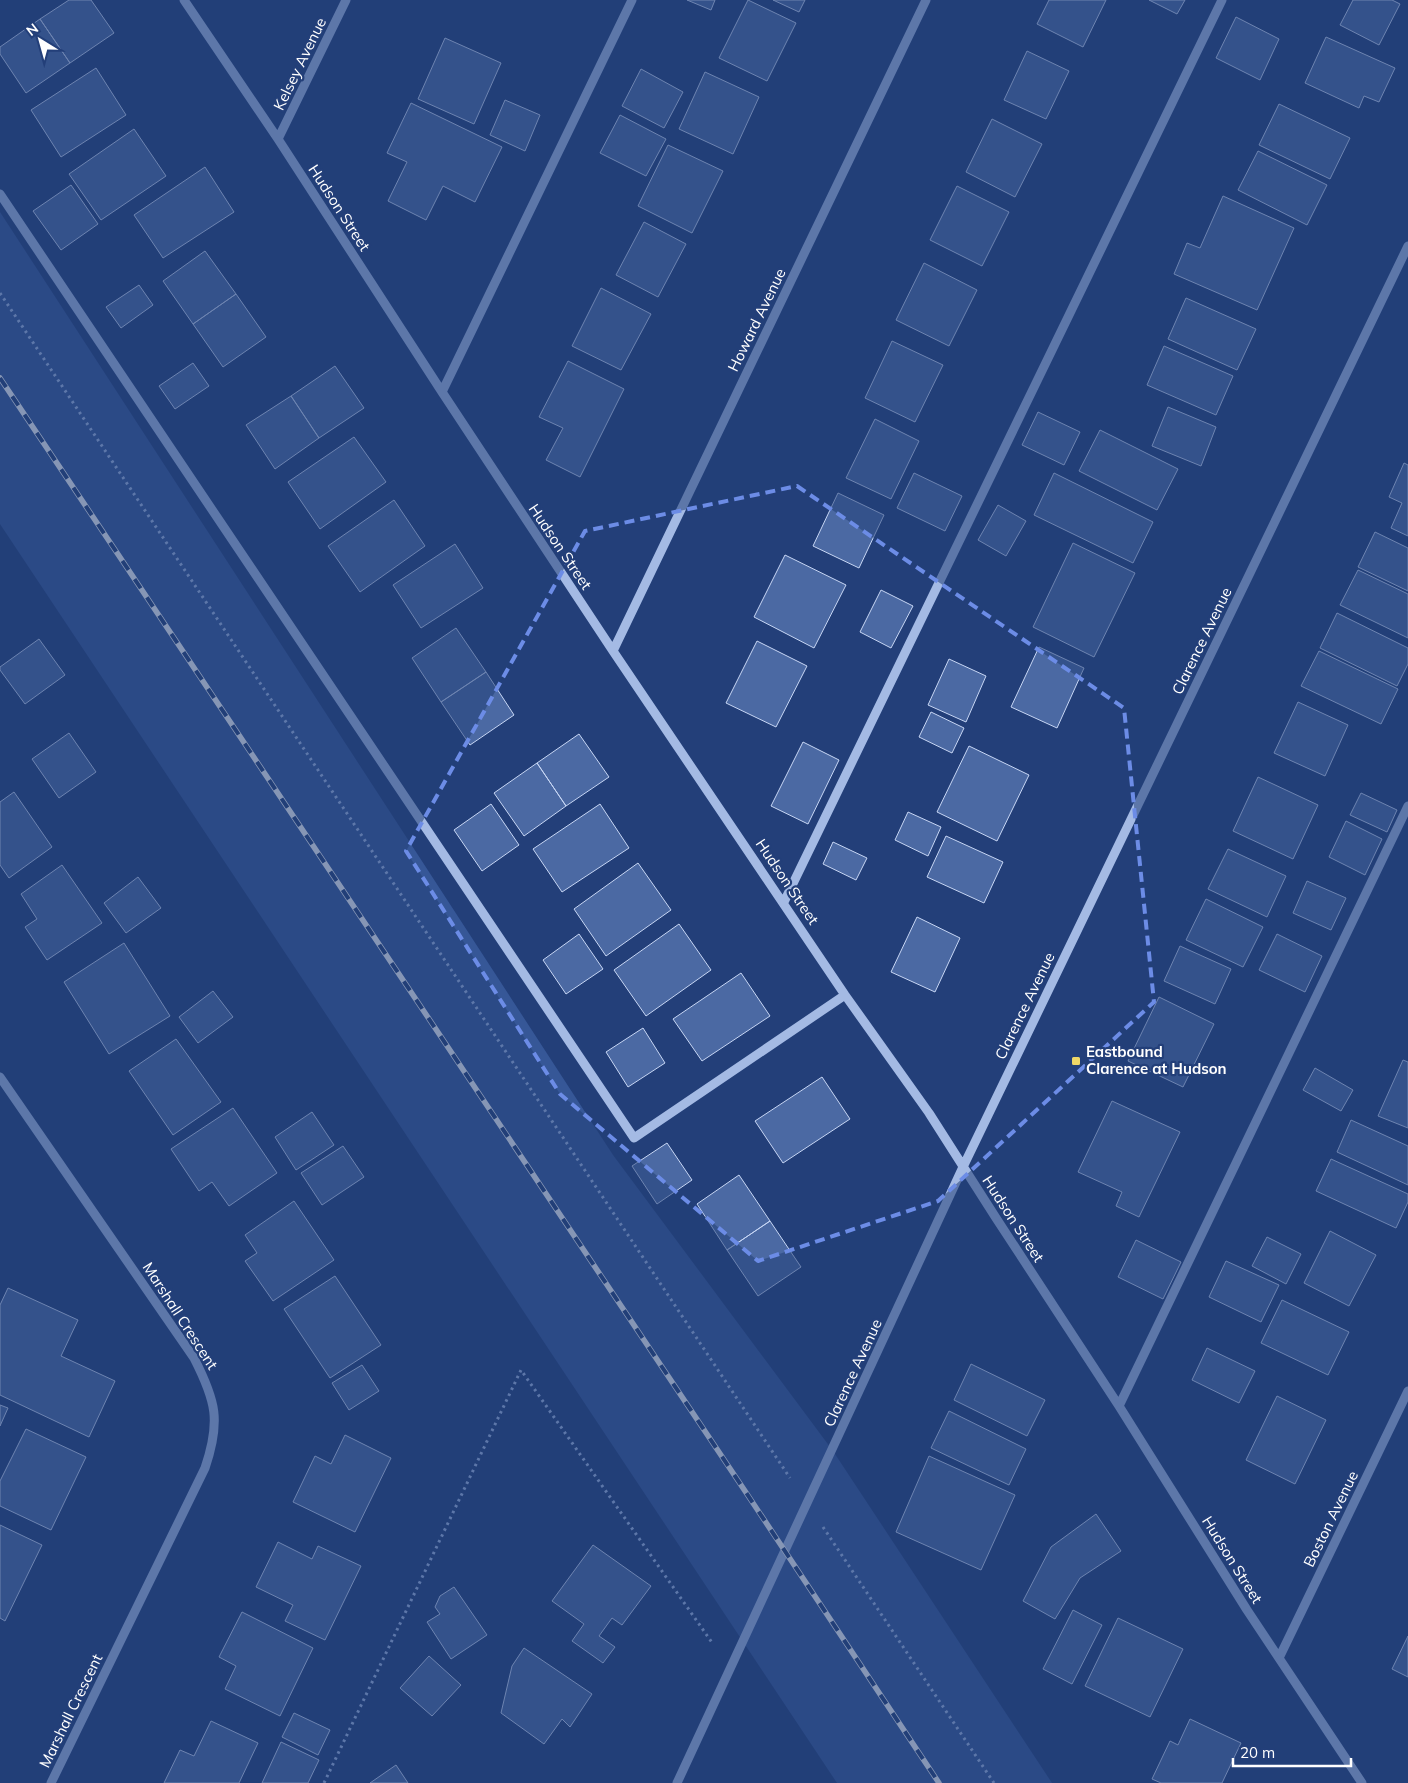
<svg xmlns="http://www.w3.org/2000/svg" width="1408" height="1783" viewBox="0 0 1408 1783" font-family="Mulish,sans-serif">
  <style>
    .green { fill: #365797 }
    .building { fill: #4b69a3; stroke: #c7d6f4 }
    .lines { fill: none; stroke-linecap: round; stroke-linejoin: round }
    .path { stroke: #a4bae4; stroke-width: 3; stroke-dasharray: 2.5 4; stroke-linecap: butt }
    .minor { stroke: #a4bae4; stroke-width: 9 }
    .rail-casing { stroke: #fff; stroke-width: 5.5 }
    .rail { stroke: #233f79; stroke-width: 4; stroke-dasharray: 11; stroke-linecap: butt }
    .marked { fill: none; stroke: #6c8ce6; stroke-width: 4; stroke-dasharray: 10 6; stroke-linejoin: round }
    .poi-dot { fill: #efd767; stroke: #233f79; stroke-width: 2 }
    .labels { text-anchor: middle; stroke-width: 4.5; stroke-linejoin: round; paint-order: stroke }
    .street-label { font-size: 15px; fill: #fff; stroke: #233f79 }
    .poi-label { font-size: 15px; font-weight: bold; fill: #fff; stroke: #233f79; text-anchor: start }
  </style>
  <rect width="100%" height="100%" fill="#233f79"/>
  <path class="green" d="M 0,212 L 613,1155 L 833,1451 L 1052,1783 L 837,1783 L 0,524 Z"/>
  <path class="building" d="M 69,0 L 91,0 L 114,33 L 70,63 L 40,19 Z
    M 687,0 L 715,0 L 711,10 Z
    M 748,0 L 796,23 L 767,81 L 719,58 Z
    M 773,0 L 805,0 L 799,12 Z
    M 1049,0 L 1106,0 L 1083,47 L 1037,24 Z
    M 1149,0 L 1185,0 L 1177,14 Z
    M 1353,0 L 1392,0 L 1400,4 L 1379,45 L 1340,25 Z
    M 1236,17 L 1279,39 L 1260,80 L 1216,58 Z
    M 40,19 L 70,63 L 26,93 L 0,54 L 0,47 Z
    M 1326,37 L 1395,68 L 1379,102 L 1364,96 L 1359,108 L 1305,83 Z
    M 445,38 L 501,63 L 474,124 L 418,99 Z
    M 1027,51 L 1069,71 L 1046,119 L 1004,100 Z
    M 96,68 L 126,115 L 61,157 L 31,110 Z
    M 641,69 L 683,92 L 664,128 L 622,106 Z
    M 705,72 L 759,97 L 733,154 L 679,129 Z
    M 505,100 L 540,115 L 525,151 L 490,135 Z
    M 411,103 L 502,147 L 475,202 L 443,186 L 426,220 L 388,201 L 407,162 L 387,153 Z
    M 1279,104 L 1350,138 L 1330,179 L 1259,145 Z
    M 620,115 L 666,139 L 646,176 L 600,153 Z
    M 992,119 L 1042,144 L 1015,197 L 966,172 Z
    M 134,129 L 166,176 L 101,220 L 69,174 Z
    M 668,145 L 723,171 L 692,233 L 638,206 Z
    M 1258,151 L 1327,185 L 1307,225 L 1238,190 Z
    M 205,167 L 234,212 L 163,258 L 134,215 Z
    M 71,185 L 98,224 L 61,250 L 33,211 Z
    M 957,186 L 1009,212 L 982,266 L 930,240 Z
    M 1223,196 L 1294,228 L 1257,310 L 1174,274 L 1187,243 L 1200,248 Z
    M 644,222 L 686,244 L 658,297 L 616,275 Z
    M 205,251 L 236,294 L 193,324 L 163,281 Z
    M 924,263 L 977,290 L 949,346 L 896,320 Z
    M 139,285 L 153,305 L 121,328 L 106,307 Z
    M 601,288 L 651,314 L 621,370 L 572,346 Z
    M 236,294 L 266,337 L 223,367 L 193,324 Z
    M 1186,298 L 1256,329 L 1237,370 L 1168,339 Z
    M 892,341 L 943,365 L 915,422 L 865,398 Z
    M 1164,346 L 1233,376 L 1216,415 L 1147,385 Z
    M 568,361 L 624,389 L 580,477 L 546,460 L 563,428 L 539,417 Z
    M 193,363 L 209,386 L 175,409 L 159,386 Z
    M 335,366 L 364,408 L 319,438 L 291,396 Z
    M 291,396 L 319,438 L 275,469 L 246,425 Z
    M 1168,407 L 1216,427 L 1201,466 L 1152,446 Z
    M 1038,412 L 1080,432 L 1064,465 L 1022,445 Z
    M 875,419 L 919,441 L 891,499 L 846,478 Z
    M 1100,430 L 1178,469 L 1157,510 L 1079,471 Z
    M 354,437 L 386,482 L 320,529 L 288,482 Z
    M 1404,463 L 1408,465 L 1408,536 L 1391,528 L 1402,503 L 1389,497 Z
    M 914,473 L 962,496 L 945,531 L 897,508 Z
    M 1054,473 L 1153,522 L 1133,563 L 1034,515 Z
    M 838,493 L 884,515 L 859,568 L 813,546 Z
    M 394,500 L 425,546 L 360,592 L 328,546 Z
    M 998,505 L 1026,521 L 1006,556 L 978,540 Z
    M 1375,532 L 1408,548 L 1408,591 L 1358,567 Z
    M 1073,543 L 1135,573 L 1094,657 L 1033,627 Z
    M 455,544 L 483,588 L 421,628 L 393,585 Z
    M 785,555 L 846,585 L 814,648 L 754,617 Z
    M 1358,570 L 1408,594 L 1408,638 L 1340,605 Z
    M 881,590 L 913,606 L 891,648 L 860,632 Z
    M 1337,613 L 1408,648 L 1408,664 L 1397,686 L 1320,648 Z
    M 456,628 L 486,672 L 441,702 L 412,658 Z
    M 39,639 L 65,675 L 25,704 L 0,670 L 0,667 Z
    M 757,641 L 807,666 L 776,727 L 726,703 Z
    M 1039,647 L 1084,668 L 1057,728 L 1011,707 Z
    M 1319,651 L 1398,689 L 1381,724 L 1301,686 Z
    M 949,659 L 986,676 L 966,722 L 928,705 Z
    M 486,672 L 514,715 L 470,745 L 441,702 Z
    M 1298,702 L 1348,725 L 1325,776 L 1274,753 Z
    M 931,712 L 964,728 L 952,753 L 919,737 Z
    M 69,733 L 96,772 L 59,798 L 32,759 Z
    M 579,734 L 609,777 L 566,806 L 537,763 Z
    M 803,742 L 839,760 L 808,824 L 771,806 Z
    M 969,746 L 1029,775 L 997,841 L 937,812 Z
    M 537,763 L 566,806 L 524,836 L 494,793 Z
    M 1258,777 L 1318,805 L 1293,859 L 1233,831 Z
    M 14,792 L 52,847 L 9,878 L 0,865 L 0,802 Z
    M 1361,793 L 1397,810 L 1387,832 L 1350,815 Z
    M 491,804 L 519,845 L 482,871 L 454,830 Z
    M 600,804 L 629,848 L 562,892 L 533,849 Z
    M 908,812 L 941,827 L 928,856 L 895,840 Z
    M 1346,821 L 1382,839 L 1365,875 L 1329,857 Z
    M 946,836 L 1003,862 L 984,903 L 927,877 Z
    M 833,842 L 867,858 L 856,880 L 823,864 Z
    M 1228,849 L 1286,876 L 1267,917 L 1208,889 Z
    M 638,863 L 671,910 L 606,956 L 574,909 Z
    M 62,865 L 102,923 L 47,960 L 25,927 L 37,919 L 21,894 Z
    M 138,877 L 161,908 L 126,933 L 104,903 Z
    M 1307,881 L 1346,898 L 1331,930 L 1293,913 Z
    M 1206,899 L 1263,927 L 1243,967 L 1186,940 Z
    M 917,917 L 960,938 L 935,992 L 891,972 Z
    M 679,924 L 711,970 L 646,1016 L 614,970 Z
    M 579,934 L 603,969 L 566,994 L 543,960 Z
    M 1277,934 L 1322,956 L 1305,992 L 1259,970 Z
    M 124,943 L 170,1016 L 109,1054 L 64,982 Z
    M 1180,946 L 1231,969 L 1215,1004 L 1164,981 Z
    M 741,973 L 770,1016 L 702,1061 L 673,1019 Z
    M 213,991 L 233,1017 L 198,1043 L 179,1017 Z
    M 1159,997 L 1214,1024 L 1183,1087 L 1128,1061 Z
    M 643,1028 L 665,1063 L 628,1087 L 606,1052 Z
    M 176,1039 L 221,1102 L 173,1135 L 129,1071 Z
    M 1403,1060 L 1408,1062 L 1408,1128 L 1378,1116 Z
    M 1315,1068 L 1353,1090 L 1341,1111 L 1303,1090 Z
    M 822,1077 L 850,1119 L 783,1163 L 755,1121 Z
    M 1112,1101 L 1180,1132 L 1139,1217 L 1116,1206 L 1122,1192 L 1078,1172 Z
    M 233,1108 L 277,1173 L 229,1206 L 212,1182 L 199,1191 L 171,1149 Z
    M 312,1112 L 334,1145 L 296,1170 L 275,1137 Z
    M 1351,1120 L 1408,1146 L 1408,1185 L 1337,1152 Z
    M 667,1143 L 692,1180 L 657,1204 L 632,1166 Z
    M 343,1146 L 364,1177 L 322,1205 L 301,1173 Z
    M 1331,1159 L 1408,1194 L 1408,1202 L 1396,1228 L 1316,1191 Z
    M 739,1175 L 770,1221 L 727,1250 L 697,1204 Z
    M 294,1201 L 334,1260 L 273,1301 L 245,1261 L 257,1253 L 245,1235 Z
    M 770,1221 L 801,1267 L 758,1296 L 727,1250 Z
    M 1330,1231 L 1376,1255 L 1349,1306 L 1304,1283 Z
    M 1267,1237 L 1301,1254 L 1286,1284 L 1252,1266 Z
    M 1136,1240 L 1181,1262 L 1163,1299 L 1118,1277 Z
    M 1226,1261 L 1279,1285 L 1261,1322 L 1209,1297 Z
    M 335,1276 L 381,1345 L 330,1378 L 284,1309 Z
    M 8,1288 L 78,1320 L 61,1356 L 115,1381 L 89,1437 L 0,1395 L 0,1305 Z
    M 1282,1300 L 1349,1332 L 1328,1375 L 1261,1343 Z
    M 1207,1348 L 1255,1371 L 1239,1403 L 1192,1380 Z
    M 971,1364 L 1045,1400 L 1027,1436 L 954,1400 Z
    M 362,1365 L 379,1391 L 349,1410 L 332,1383 Z
    M 1277,1396 L 1326,1420 L 1295,1484 L 1246,1460 Z
    M 0,1405 L 8,1408 L 0,1426 Z
    M 949,1411 L 1026,1449 L 1009,1485 L 931,1448 Z
    M 26,1429 L 86,1457 L 51,1530 L 0,1506 L 0,1481 Z
    M 345,1435 L 391,1458 L 355,1532 L 293,1502 L 315,1456 L 331,1464 Z
    M 929,1456 L 1015,1495 L 981,1570 L 896,1532 Z
    M 1096,1514 L 1121,1551 L 1080,1578 L 1055,1619 L 1023,1601 L 1051,1547 Z
    M 0,1525 L 42,1545 L 5,1621 L 0,1618 Z
    M 278,1542 L 312,1559 L 318,1546 L 361,1566 L 325,1640 L 285,1621 L 293,1605 L 256,1587 Z
    M 593,1545 L 651,1586 L 622,1625 L 612,1618 L 599,1636 L 615,1647 L 603,1663 L 572,1641 L 584,1624 L 552,1601 Z
    M 454,1587 L 487,1635 L 451,1659 L 427,1622 L 440,1614 L 435,1607 L 440,1596 Z
    M 1073,1610 L 1102,1625 L 1072,1684 L 1043,1669 Z
    M 242,1612 L 313,1648 L 280,1716 L 225,1689 L 236,1666 L 219,1657 Z
    M 1118,1618 L 1183,1649 L 1150,1717 L 1085,1686 Z
    M 1408,1636 L 1408,1677 L 1392,1669 Z
    M 524,1648 L 592,1694 L 570,1727 L 562,1719 L 544,1744 L 501,1713 L 512,1666 Z
    M 429,1656 L 461,1685 L 432,1716 L 400,1688 Z
    M 294,1713 L 330,1730 L 318,1755 L 282,1737 Z
    M 1190,1719 L 1241,1743 L 1222,1783 L 1161,1783 L 1152,1779 L 1170,1741 L 1178,1745 Z
    M 211,1721 L 258,1743 L 239,1783 L 164,1783 L 180,1750 L 194,1756 Z
    M 281,1742 L 319,1760 L 308,1783 L 262,1783 Z
    M 396,1765 L 408,1783 L 370,1783 Z"/>
  <g class="lines">
    <path class="path" d="M 0,293 L 790,1478
      M 823,1527 L 994,1783
      M 324,1783 L 521,1370 L 713,1644"/>
    <path class="minor" d="M 184,0 L 278,139 L 442,392 L 613,651 L 845,995 L 929,1113 L 996,1218 L 1119,1406 L 1247,1610 L 1362,1783
      M 278,139 L 346,0
      M 0,194 L 634,1138 L 845,995
      M 442,392 L 632,0
      M 613,651 L 926,0
      M 784,902 L 1222,0
      M 0,1077 L 194,1358 C 216,1401 221,1421 205,1468 L 51,1783
      M 1119,1406 L 1408,806
      M 1279,1658 L 1408,1391
      M 677,1783 L 963,1167 L 1408,246"/>
    <defs>
      <path id="rail" d="M 0,378 L 745,1491 L 939,1783"/>
    </defs>
    <use href="#rail" class="rail-casing"/>
    <use href="#rail" class="rail"/>
  </g>
  <path d="M0 0H1408V1783H0ZM 797,486 L 1124,708 L 1154,1002 L 938,1201 L 758,1261 L 560,1094 L 406,851 L 585,531 Z" fill="#233f79" fill-opacity=".55" fill-rule="evenodd"/>
  <path class="marked" d="M 797,486 L 1124,708 L 1154,1002 L 938,1201 L 758,1261 L 560,1094 L 406,851 L 585,531 Z"/>
  <rect class="poi-dot" x="1071" y="1056" width="10" height="10" rx="2.5"/>
  <g class="labels">
    <g class="street-label">
      <text transform="translate(300 64) rotate(-64)" y="5">Kelsey Avenue</text>
      <text transform="translate(339 208) rotate(57)" y="5">Hudson Street</text>
      <text transform="translate(757 320) rotate(-64)" y="5">Howard Avenue</text>
      <text transform="translate(560 547) rotate(56)" y="5">Hudson Street</text>
      <text transform="translate(1202 641) rotate(-64)" y="5">Clarence Avenue</text>
      <text transform="translate(787 882) rotate(56)" y="5">Hudson Street</text>
      <text transform="translate(1025 1006) rotate(-64)" y="5">Clarence Avenue</text>
      <text transform="translate(1013 1219) rotate(57)" y="5">Hudson Street</text>
      <text transform="translate(180 1316) rotate(57)" y="5">Marshall Crescent</text>
      <text transform="translate(853 1373) rotate(-65)" y="5">Clarence Avenue</text>
      <text transform="translate(1331 1519) rotate(-64)" y="5">Boston Avenue</text>
      <text transform="translate(1232 1560) rotate(58)" y="5">Hudson Street</text>
      <text transform="translate(71 1711) rotate(-64)" y="5">Marshall Crescent</text>
    </g>
    <g class="poi-label">
      <text x="1086" y="1057">Eastbound<tspan x="1086" dy="17">Clarence at Hudson</tspan></text>
    </g>
  </g>
  <g transform="translate(40 40) rotate(323)" stroke="#233f79" stroke-width="4" paint-order="stroke">
  <path d="M0-4L9 19L0 12L-9 19Z" fill="#ffffff"/>
  <text y="-8" font-size="14" font-weight="bold" text-anchor="middle" fill="#ffffff">N</text>
  </g>
  <path d="M1233 1758v8h118v-8" fill="none" stroke="#ffffff" stroke-width="2.5"/>
  <text x="1240" y="1758" font-size="15" fill="#ffffff" stroke="#233f79" stroke-width="4" paint-order="stroke">20 m</text>
</svg>
